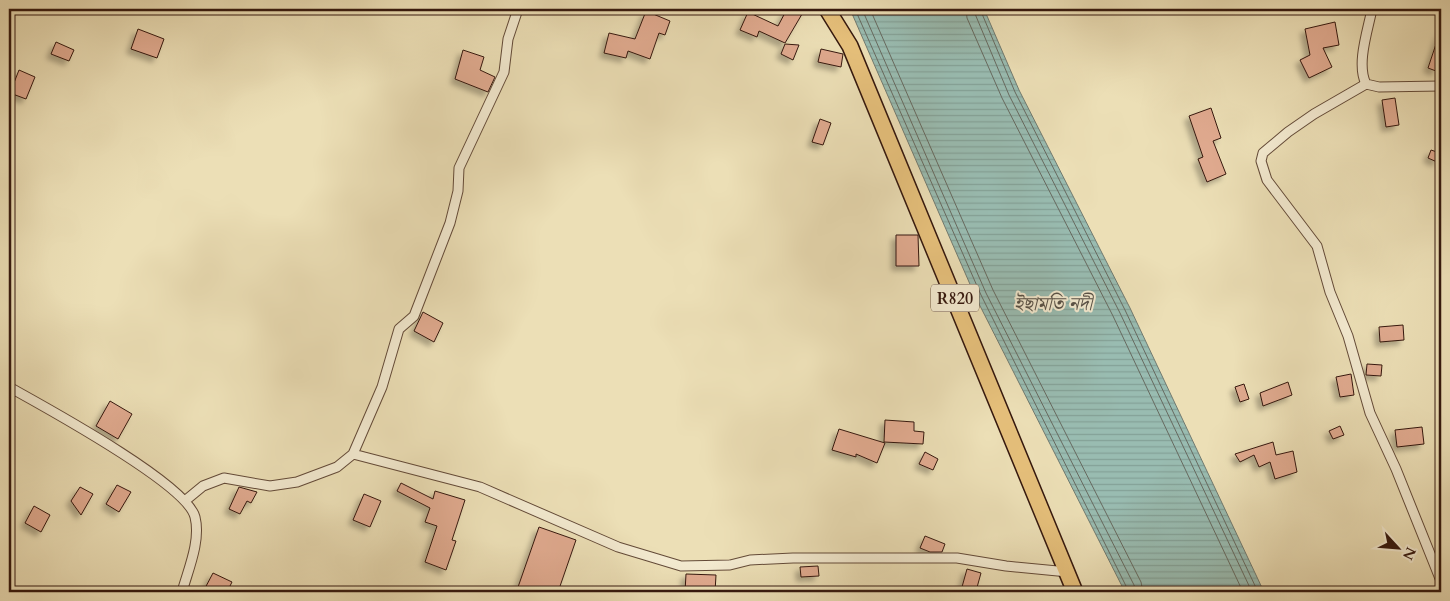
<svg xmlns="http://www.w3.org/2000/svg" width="1450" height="601" viewBox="0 0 1450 601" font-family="Cardo,'Noto Serif Bengali',serif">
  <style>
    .water { fill: url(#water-rules); stroke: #717a70 }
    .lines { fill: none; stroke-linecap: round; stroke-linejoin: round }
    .shore { stroke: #676a60; stroke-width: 1 }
    .building { fill: #e0aa8f; stroke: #35180e; filter: url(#shadow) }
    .street-casing { stroke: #634a38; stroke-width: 11 }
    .primary-casing { stroke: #35180e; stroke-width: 18 }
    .street { stroke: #f3ead0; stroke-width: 9 }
    .primary { stroke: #e6c07b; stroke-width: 15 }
    .labels { text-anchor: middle; stroke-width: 4; stroke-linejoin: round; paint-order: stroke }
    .shield { fill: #f3ead0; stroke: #6e5748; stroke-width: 1 }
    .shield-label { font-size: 16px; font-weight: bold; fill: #35180e }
    .water-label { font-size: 19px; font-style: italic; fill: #585147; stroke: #f3ead0 }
  </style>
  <defs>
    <pattern id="water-rules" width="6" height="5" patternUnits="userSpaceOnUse" patternTransform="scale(1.25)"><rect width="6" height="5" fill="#99bcb1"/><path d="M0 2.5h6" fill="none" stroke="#84a197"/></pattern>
    <filter id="shadow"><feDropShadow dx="-4.5" dy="4.5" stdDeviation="2.5" flood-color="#0004"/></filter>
  </defs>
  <rect width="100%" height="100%" fill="#ecdfb6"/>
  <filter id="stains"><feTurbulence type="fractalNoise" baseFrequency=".004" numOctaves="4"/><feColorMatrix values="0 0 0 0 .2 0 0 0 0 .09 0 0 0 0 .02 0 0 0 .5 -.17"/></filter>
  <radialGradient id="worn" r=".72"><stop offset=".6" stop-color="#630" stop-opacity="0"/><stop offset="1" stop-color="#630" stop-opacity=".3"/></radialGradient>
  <path class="water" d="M 850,9 L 984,9 L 1019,90 L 1130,308 L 1264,592 L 1125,592 L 976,298 Z"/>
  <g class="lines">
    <path class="shore" d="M 855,9 L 981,295 L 1129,592
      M 862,9 L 986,293 L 1134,585 L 1136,592
      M 870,9 L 993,290 L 1141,582 L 1143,592
      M 966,9 L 967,18 L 1002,98 L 1113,316 L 1243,592
      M 973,9 L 1009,95 L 1120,313 L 1252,592
      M 980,9 L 1015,92 L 1125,310 L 1258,592"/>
  </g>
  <path class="building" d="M 787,9 L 805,9 L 785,43 L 759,31 L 757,37 L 740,30 L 748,12 L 778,26 Z
    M 646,11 L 670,21 L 665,35 L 659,33 L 650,59 L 628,51 L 626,58 L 604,53 L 609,33 L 635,39 Z
    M 1335,22 L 1339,45 L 1323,48 L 1332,67 L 1309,78 L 1300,60 L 1310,55 L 1305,29 Z
    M 138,29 L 164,39 L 157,58 L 131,49 Z
    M 1440,32 L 1441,57 L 1436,71 L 1428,68 Z
    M 56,42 L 74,50 L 69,61 L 51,54 Z
    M 785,44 L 799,45 L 793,60 L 781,54 Z
    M 821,49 L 843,54 L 841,67 L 818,62 Z
    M 463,50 L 484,57 L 480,70 L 495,77 L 488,92 L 455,79 Z
    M 19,70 L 35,77 L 26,99 L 10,93 Z
    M 1395,98 L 1399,125 L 1386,127 L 1382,100 Z
    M 1211,108 L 1221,138 L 1213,141 L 1226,174 L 1207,182 L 1198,159 L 1203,157 L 1189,116 Z
    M 820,119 L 831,123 L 823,145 L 812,142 Z
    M 1431,150 L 1440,153 L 1437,162 L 1428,158 Z
    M 896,235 L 918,235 L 919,266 L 896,266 Z
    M 423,312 L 443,323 L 434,342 L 414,331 Z
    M 1403,325 L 1404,340 L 1380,342 L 1379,327 Z
    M 1367,364 L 1382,365 L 1381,376 L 1366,375 Z
    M 1351,374 L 1354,395 L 1340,397 L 1336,377 Z
    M 1288,382 L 1292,395 L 1263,406 L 1260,393 Z
    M 1244,384 L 1249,399 L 1240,402 L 1235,387 Z
    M 110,401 L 132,414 L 118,439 L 96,426 Z
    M 885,420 L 914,422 L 914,431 L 924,432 L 923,444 L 884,442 Z
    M 1340,426 L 1344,435 L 1333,439 L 1329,431 Z
    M 1422,427 L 1424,444 L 1397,447 L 1395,430 Z
    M 839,429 L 885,443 L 877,463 L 856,454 L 856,457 L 832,450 Z
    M 1273,442 L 1276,455 L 1293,451 L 1297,472 L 1275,479 L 1270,462 L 1259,467 L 1254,455 L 1240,462 L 1235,454 Z
    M 925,452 L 938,459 L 933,470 L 919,464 Z
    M 401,483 L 433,499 L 435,491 L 465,500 L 452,540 L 456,541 L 446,570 L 425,562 L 437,526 L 425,522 L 430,508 L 397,491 Z
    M 117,485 L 131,492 L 119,512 L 106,504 Z
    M 80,487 L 93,494 L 81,515 L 71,501 Z
    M 239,487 L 257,492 L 251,503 L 247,501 L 240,514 L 229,509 Z
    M 364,494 L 381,501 L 370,527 L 353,520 Z
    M 34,506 L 50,515 L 41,532 L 25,523 Z
    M 539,527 L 576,540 L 558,592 L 524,592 L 517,590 Z
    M 925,536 L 945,544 L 942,552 L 930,552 L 920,548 Z
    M 818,566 L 819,576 L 801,577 L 800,567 Z
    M 967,569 L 981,573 L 976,591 L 962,587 Z
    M 213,573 L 232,582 L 227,592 L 203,592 Z
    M 686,574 L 716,575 L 715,592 L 685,592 Z"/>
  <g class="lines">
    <defs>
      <path id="street" d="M 1372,9 C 1368,30 1356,64 1366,84 L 1379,87 L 1441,86
        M 1366,84 L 1314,114 L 1288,132 L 1263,153 L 1261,161 L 1267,180 L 1317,246 L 1330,292 L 1348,336 L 1370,413 L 1396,469 L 1441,581
        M 9,387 C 43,406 187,484 195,517 C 201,541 188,570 182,592
        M 353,454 L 480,487 L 618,547 L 681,566 L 730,565 L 750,560 L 793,558 L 957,558 L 1006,566 L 1068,572
        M 186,500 L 203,486 L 224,478 L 270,486 L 297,482 L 337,467 L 353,454 L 382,387 L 399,329 L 414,316 L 450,223 L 458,191 L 459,168 L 504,72 L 508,39 L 518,9"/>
      <path id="primary" d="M 827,9 L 850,46 L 1075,592"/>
    </defs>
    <use href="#street" class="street-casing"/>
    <use href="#primary" class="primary-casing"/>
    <use href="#street" class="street"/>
    <use href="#primary" class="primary"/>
  </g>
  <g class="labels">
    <rect class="shield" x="931" y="284.5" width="48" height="27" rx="4"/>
    <g class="shield-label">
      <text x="955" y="304">R820</text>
    </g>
    <g class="water-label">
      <text x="1053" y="310">ইছামতি নদী</text>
    </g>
  </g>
  <rect width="1450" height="601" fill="none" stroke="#ecdfb6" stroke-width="30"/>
  <rect x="10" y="10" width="1430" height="581" fill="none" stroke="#35180e" stroke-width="2.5"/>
  <rect x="15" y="15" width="1420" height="571" fill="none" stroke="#35180e"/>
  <g transform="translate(1398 548) rotate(116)" stroke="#f3ead0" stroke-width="4" paint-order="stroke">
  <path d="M0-4L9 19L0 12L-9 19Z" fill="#35180e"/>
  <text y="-8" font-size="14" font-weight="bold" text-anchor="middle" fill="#35180e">N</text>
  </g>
  <rect width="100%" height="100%" filter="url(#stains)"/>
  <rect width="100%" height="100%" fill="url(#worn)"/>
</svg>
